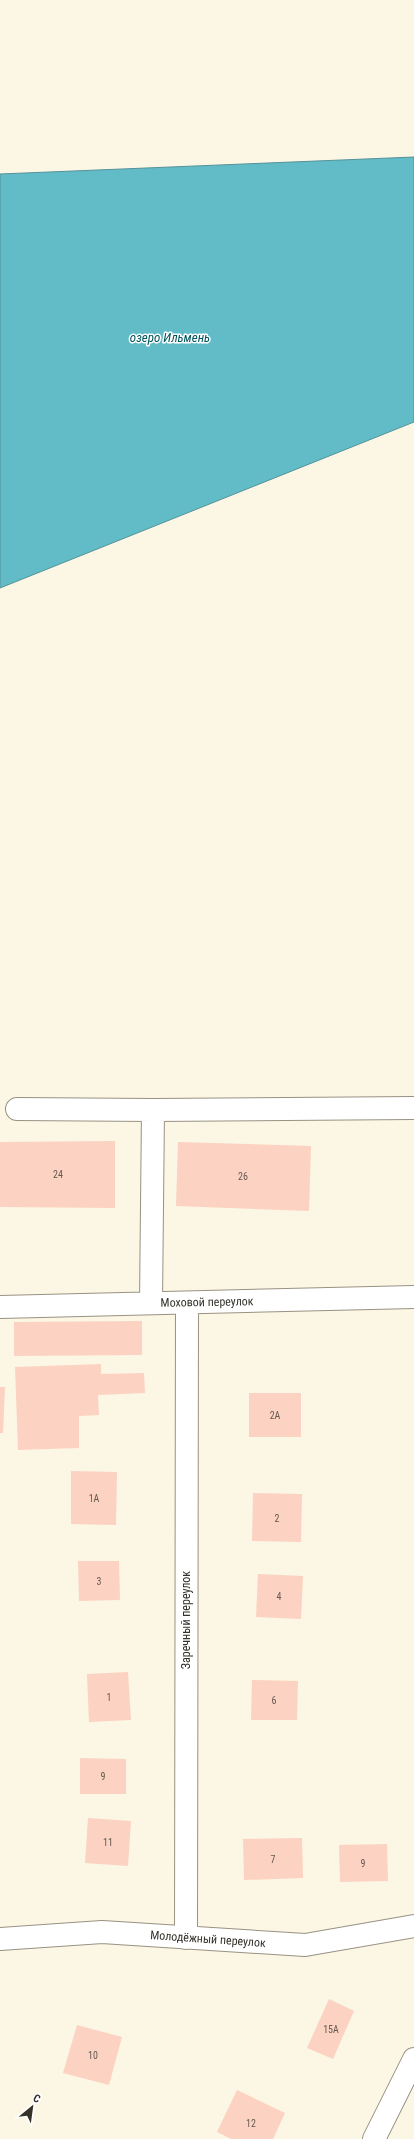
<svg xmlns="http://www.w3.org/2000/svg" width="414" height="2139" viewBox="0 0 414 2139" font-family="'Roboto Condensed',sans-serif">
  <style>
    .water { fill: #62bcc8; stroke: #549299 }
    .building { fill: #fcd2c2 }
    .lines { fill: none; stroke-linecap: round; stroke-linejoin: round }
    .minor-casing { stroke: #989283; stroke-width: 24 }
    .minor { stroke: #fff; stroke-width: 22 }
    .labels { text-anchor: middle; stroke-width: 3; stroke-linejoin: round; paint-order: stroke }
    .number-label { font-size: 10px; fill: #655950 }
    .street-label { font-size: 12px; fill: #33312a; stroke: #fff }
    .water-label { font-size: 13px; font-style: italic; fill: #00555d; stroke: #fff }
  </style>
  <rect width="100%" height="100%" fill="#fcf6e4"/>
  <path class="water" d="M 414,157 L 414,422 L 0,588 L 0,174 Z"/>
  <path class="building" d="M 115,1141 L 115,1208 L 0,1207 L 0,1142 Z
    M 178,1142 L 311,1146 L 309,1211 L 176,1206 Z
    M 142,1321 L 142,1355 L 14,1356 L 14,1322 Z
    M 101,1364 L 101,1374 L 144,1373 L 145,1393 L 98,1395 L 99,1415 L 79,1416 L 79,1448 L 18,1450 L 15,1367 Z
    M 0,1387 L 5,1387 L 3,1433 L 0,1433 Z
    M 249,1393 L 301,1393 L 301,1437 L 249,1437 Z
    M 71,1471 L 117,1472 L 116,1525 L 71,1524 Z
    M 253,1493 L 302,1494 L 301,1542 L 252,1541 Z
    M 78,1561 L 119,1561 L 120,1600 L 79,1601 Z
    M 258,1574 L 303,1576 L 301,1619 L 256,1617 Z
    M 128,1672 L 131,1720 L 89,1722 L 87,1674 Z
    M 252,1680 L 298,1681 L 297,1720 L 251,1720 Z
    M 80,1758 L 126,1759 L 126,1794 L 80,1794 Z
    M 88,1818 L 131,1821 L 128,1866 L 85,1863 Z
    M 302,1838 L 303,1878 L 244,1880 L 243,1839 Z
    M 387,1844 L 388,1881 L 340,1882 L 339,1845 Z
    M 329,1999 L 354,2011 L 333,2059 L 307,2048 Z
    M 77,2025 L 122,2037 L 109,2085 L 63,2073 Z
    M 237,2090 L 285,2113 L 273,2139 L 231,2139 L 217,2132 Z"/>
  <g class="lines">
    <defs>
      <path id="minor" d="M 17,1109 L 153,1110 L 151,1303
        M 153,1110 L 414,1108
        M 0,1307 L 414,1297
        M 186,1938 L 187,1303
        M 0,1939 L 102,1932 L 305,1945 L 414,1926
        M 374,2139 L 414,2059"/>
    </defs>
    <use href="#minor" class="minor-casing"/>
    <use href="#minor" class="minor"/>
  </g>
  <g class="labels">
    <g class="number-label">
      <text x="58" y="1178">24</text>
      <text x="243" y="1180">26</text>
      <text x="275" y="1419">2А</text>
      <text x="94" y="1502">1А</text>
      <text x="277" y="1522">2</text>
      <text x="99" y="1585">3</text>
      <text x="279" y="1600">4</text>
      <text x="109" y="1701">1</text>
      <text x="274" y="1704">6</text>
      <text x="103" y="1780">9</text>
      <text x="108" y="1846">11</text>
      <text x="273" y="1863">7</text>
      <text x="363" y="1867">9</text>
      <text x="331" y="2033">15А</text>
      <text x="93" y="2059">10</text>
      <text x="251" y="2127">12</text>
    </g>
    <g class="street-label">
      <text transform="translate(207 1302) rotate(-1)" y="4">Моховой переулок</text>
      <text transform="translate(186 1620) rotate(-90)" y="4">Заречный переулок</text>
      <text transform="translate(208 1939) rotate(4)" y="4">Молодёжный переулок</text>
    </g>
    <g class="water-label">
      <text x="170" y="342">озеро Ильмень</text>
    </g>
  </g>
  <g transform="translate(32 2107) rotate(29)" stroke="#ffffff" stroke-width="3" paint-order="stroke">
  <path d="M0-3L7 15L0 10L-7 15Z" fill="#33312a"/>
  <text y="-6" font-size="11" font-weight="bold" text-anchor="middle" fill="#33312a">С</text>
  </g>
</svg>
